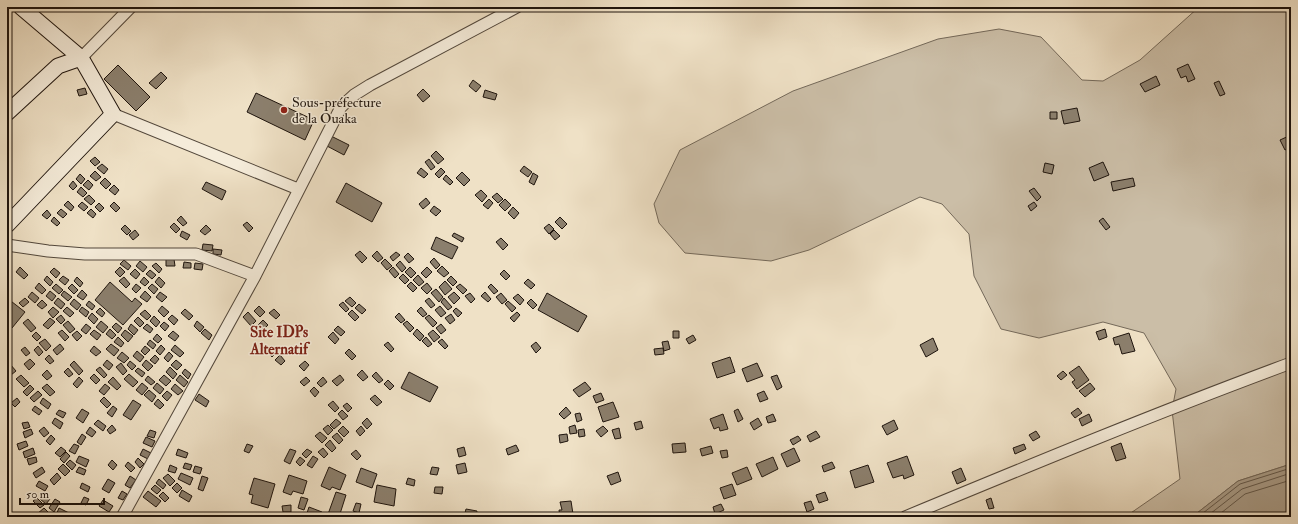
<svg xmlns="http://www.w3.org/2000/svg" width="1298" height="524" viewBox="0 0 1298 524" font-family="'IM FELL Double Pica',serif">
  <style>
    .green { fill: #cbbea7; stroke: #74695a }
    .water { fill: #a89b87; stroke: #716556 }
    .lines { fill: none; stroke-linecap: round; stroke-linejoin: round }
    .shore { stroke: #63584a; stroke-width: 1 }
    .building { fill: #8b7f6d; stroke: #1e140d }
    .street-casing { stroke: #52473b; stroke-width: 13 }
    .secondary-casing { stroke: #1e140d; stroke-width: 17 }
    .street { stroke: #f5ecda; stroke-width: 11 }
    .secondary { stroke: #f5ecda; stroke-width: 15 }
    .poi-dot { fill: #8f2418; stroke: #f5ecda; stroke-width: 1.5 }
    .labels { text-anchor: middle; stroke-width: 3; stroke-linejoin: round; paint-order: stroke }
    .poi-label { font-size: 14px; fill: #1e140d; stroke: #f5ecda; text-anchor: start }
    .neighbourhood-label { font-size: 15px; font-weight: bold; fill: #7a1f14; stroke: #f5ecda }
  </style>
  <rect width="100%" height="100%" fill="#efe1c6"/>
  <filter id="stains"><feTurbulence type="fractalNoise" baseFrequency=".005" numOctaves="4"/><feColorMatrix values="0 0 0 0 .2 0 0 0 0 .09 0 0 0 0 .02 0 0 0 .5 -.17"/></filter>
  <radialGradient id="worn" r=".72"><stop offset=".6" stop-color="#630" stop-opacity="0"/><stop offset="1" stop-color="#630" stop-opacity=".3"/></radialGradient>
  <path class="green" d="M 1199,7 L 1291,7 L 1291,464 L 1238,481 L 1192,517 L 1125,517 L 1180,479 L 1172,410 L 1176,389 L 1144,333 L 1103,322 L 1039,338 L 1001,329 L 974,276 L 969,234 L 942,204 L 920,197 L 809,250 L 771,261 L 685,253 L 659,223 L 654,204 L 680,150 L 793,91 L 938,39 L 999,29 L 1041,37 L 1082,80 L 1103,81 L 1140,60 Z"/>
  <path class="water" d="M 1291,464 L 1291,517 L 1192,517 L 1238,481 Z"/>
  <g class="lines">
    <path class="shore" d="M 1198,517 L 1240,484 L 1291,468
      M 1206,517 L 1242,489 L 1291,473
      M 1216,517 L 1245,494 L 1291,480"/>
  </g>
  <path class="building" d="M 1188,64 L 1195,79 L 1188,82 L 1186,76 L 1181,78 L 1177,69 Z
    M 118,65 L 150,97 L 136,111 L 104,79 Z
    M 161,72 L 167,78 L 156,89 L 149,83 Z
    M 1156,76 L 1160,85 L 1145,92 L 1140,84 Z
    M 473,80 L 481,86 L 476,92 L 469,86 Z
    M 1219,81 L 1225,94 L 1220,96 L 1214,83 Z
    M 85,88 L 87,94 L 79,96 L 77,90 Z
    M 423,89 L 430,96 L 423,102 L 417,95 Z
    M 485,90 L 497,94 L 495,100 L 483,97 Z
    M 256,93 L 314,120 L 305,140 L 247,112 Z
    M 1077,108 L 1080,121 L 1064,124 L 1061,111 Z
    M 1050,112 L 1057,112 L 1057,119 L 1050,119 Z
    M 1291,135 L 1291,147 L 1285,150 L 1280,140 Z
    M 331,136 L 349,145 L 344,155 L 327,146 Z
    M 436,151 L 444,159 L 438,164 L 431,156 Z
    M 95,157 L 100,162 L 95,166 L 90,161 Z
    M 429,159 L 435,167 L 431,170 L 425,162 Z
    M 1103,162 L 1109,175 L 1094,181 L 1089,168 Z
    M 1045,163 L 1054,165 L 1052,174 L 1043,172 Z
    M 102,164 L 108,169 L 104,174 L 97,168 Z
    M 524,166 L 532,172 L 528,177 L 520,171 Z
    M 421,168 L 428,174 L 424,178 L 417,173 Z
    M 441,168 L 445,172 L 439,178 L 435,174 Z
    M 95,171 L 101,177 L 96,181 L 90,176 Z
    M 462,172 L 470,180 L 464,186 L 456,178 Z
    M 533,173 L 538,176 L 534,185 L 529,182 Z
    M 80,174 L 85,179 L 81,184 L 76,179 Z
    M 446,175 L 453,182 L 450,185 L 443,179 Z
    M 105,178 L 111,184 L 106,189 L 100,183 Z
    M 1133,178 L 1135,186 L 1113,191 L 1111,182 Z
    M 88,180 L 93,185 L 89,190 L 83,185 Z
    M 73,181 L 77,186 L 73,190 L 69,186 Z
    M 206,182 L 226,191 L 222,200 L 202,189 Z
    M 346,183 L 382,203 L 372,222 L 336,202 Z
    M 114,185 L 119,190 L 115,195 L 109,190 Z
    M 81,187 L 87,193 L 83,197 L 77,192 Z
    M 1034,188 L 1041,197 L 1037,201 L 1029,191 Z
    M 481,190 L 487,196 L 482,202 L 475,195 Z
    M 497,193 L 503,199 L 498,203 L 492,197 Z
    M 89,195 L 95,201 L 91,205 L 84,199 Z
    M 426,198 L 430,203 L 423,209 L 419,204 Z
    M 489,199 L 493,203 L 488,209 L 483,205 Z
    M 505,199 L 511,205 L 505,211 L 499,205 Z
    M 68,201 L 74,207 L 71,211 L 64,205 Z
    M 82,202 L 88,207 L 84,211 L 78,206 Z
    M 114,202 L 120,208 L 116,212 L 110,206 Z
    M 1034,202 L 1037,206 L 1031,211 L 1028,206 Z
    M 99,203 L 104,208 L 100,212 L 95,207 Z
    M 434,206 L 441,211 L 436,216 L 430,211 Z
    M 513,207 L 519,213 L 514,219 L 508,213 Z
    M 61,209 L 67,214 L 63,218 L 57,213 Z
    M 91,209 L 96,214 L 93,218 L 87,213 Z
    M 47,210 L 51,215 L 47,219 L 42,215 Z
    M 181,216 L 187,223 L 183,226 L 177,220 Z
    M 54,217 L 60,223 L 57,226 L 51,221 Z
    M 560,217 L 567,224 L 562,229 L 555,222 Z
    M 1103,218 L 1110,227 L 1106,230 L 1099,221 Z
    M 247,222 L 253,228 L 249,232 L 243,225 Z
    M 174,223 L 180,229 L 176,233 L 170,227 Z
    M 549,224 L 554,229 L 549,234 L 544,228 Z
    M 125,225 L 131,231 L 127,235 L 121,229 Z
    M 206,225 L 211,230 L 205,235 L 200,231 Z
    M 135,230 L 139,235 L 133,240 L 129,235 Z
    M 554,230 L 560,236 L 555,240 L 550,234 Z
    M 182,231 L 190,235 L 187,240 L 180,236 Z
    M 454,233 L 464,238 L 462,242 L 452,236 Z
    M 436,237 L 458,247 L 452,259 L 431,249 Z
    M 501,238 L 508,245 L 503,250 L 496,242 Z
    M 203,244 L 213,245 L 212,251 L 202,250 Z
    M 213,249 L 222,250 L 221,255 L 213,254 Z
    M 360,251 L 367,258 L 362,263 L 355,255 Z
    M 377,251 L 383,258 L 378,262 L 372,256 Z
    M 396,252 L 400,255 L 393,261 L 390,257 Z
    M 408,253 L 414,259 L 409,263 L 404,257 Z
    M 434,258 L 440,265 L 436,269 L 430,262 Z
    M 166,259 L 174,259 L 175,266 L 166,266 Z
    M 385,259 L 392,266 L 387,270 L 381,263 Z
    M 124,260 L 131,266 L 128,270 L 120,264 Z
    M 140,261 L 147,267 L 143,272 L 136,266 Z
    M 400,261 L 406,268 L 402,272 L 396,265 Z
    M 184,262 L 191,263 L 191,268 L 183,268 Z
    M 156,263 L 162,269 L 159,273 L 152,266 Z
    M 195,263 L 203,264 L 202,270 L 194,269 Z
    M 442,266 L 449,273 L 444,277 L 437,271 Z
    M 20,267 L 28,275 L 24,279 L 16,272 Z
    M 120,267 L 125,272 L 120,277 L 115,272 Z
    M 393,267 L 399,274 L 395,278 L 389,271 Z
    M 410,267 L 416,273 L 411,278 L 405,272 Z
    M 427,267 L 432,272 L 426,278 L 421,273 Z
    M 54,268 L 60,273 L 56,278 L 50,272 Z
    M 135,269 L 140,274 L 136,279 L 130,274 Z
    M 150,270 L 156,275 L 152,279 L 146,274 Z
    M 504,270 L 510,276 L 506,280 L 500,274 Z
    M 403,274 L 409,280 L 405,284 L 399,278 Z
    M 418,275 L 424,282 L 419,286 L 413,280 Z
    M 47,276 L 53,282 L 50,286 L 44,280 Z
    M 63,276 L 69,280 L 65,285 L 59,280 Z
    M 451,276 L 457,282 L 453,286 L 447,280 Z
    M 77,277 L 83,283 L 80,287 L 74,281 Z
    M 124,277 L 130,284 L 126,288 L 119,281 Z
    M 144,277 L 149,282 L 145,286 L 140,282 Z
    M 159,277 L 165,283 L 161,288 L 155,282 Z
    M 528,279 L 535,285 L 531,289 L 524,283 Z
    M 445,281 L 452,289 L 445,295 L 439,287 Z
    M 110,282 L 132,302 L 135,298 L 142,304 L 123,325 L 95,300 Z
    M 411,282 L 417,288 L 413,292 L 407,286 Z
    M 39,283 L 46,290 L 42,294 L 35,288 Z
    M 427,283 L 432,289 L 427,294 L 421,288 Z
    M 56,284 L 63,290 L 59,294 L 52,288 Z
    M 72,284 L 78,290 L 74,294 L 68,288 Z
    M 136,284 L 141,288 L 136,293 L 132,289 Z
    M 152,284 L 158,289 L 154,294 L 148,288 Z
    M 460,284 L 467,290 L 463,294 L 456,287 Z
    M 491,284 L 498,291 L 494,294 L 488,287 Z
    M 436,289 L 443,297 L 439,302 L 431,293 Z
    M 82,290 L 87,295 L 83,300 L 77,296 Z
    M 50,291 L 56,296 L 52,301 L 46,296 Z
    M 64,291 L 72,297 L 68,301 L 61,295 Z
    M 145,291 L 151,297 L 147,302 L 140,297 Z
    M 32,292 L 39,298 L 35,303 L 28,297 Z
    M 160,292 L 167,297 L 162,302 L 156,297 Z
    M 454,292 L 460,298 L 454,304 L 448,297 Z
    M 485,292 L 491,299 L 488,302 L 481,296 Z
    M 470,293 L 475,299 L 471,303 L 465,296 Z
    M 501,293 L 507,300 L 502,304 L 496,297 Z
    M 547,293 L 587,316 L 578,332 L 538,310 Z
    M 518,294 L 524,300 L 520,305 L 513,298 Z
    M 350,297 L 356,303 L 352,307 L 345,301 Z
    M 7,298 L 25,312 L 12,328 L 7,324 Z
    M 25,298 L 29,302 L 23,307 L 19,303 Z
    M 58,298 L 65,304 L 61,309 L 54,303 Z
    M 429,298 L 435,305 L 431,308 L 425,301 Z
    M 444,298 L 452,307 L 448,310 L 441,302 Z
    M 74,299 L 81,305 L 77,310 L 70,304 Z
    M 531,299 L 537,305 L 533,309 L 527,303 Z
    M 42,300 L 47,305 L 42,309 L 37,305 Z
    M 89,301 L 95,306 L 92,310 L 86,305 Z
    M 508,301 L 516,308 L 512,312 L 505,304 Z
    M 343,302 L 349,309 L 346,312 L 339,305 Z
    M 359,304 L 366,310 L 362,314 L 355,308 Z
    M 162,306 L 169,312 L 164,317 L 158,311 Z
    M 259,306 L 265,312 L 260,317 L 254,311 Z
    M 440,306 L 446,313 L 441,317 L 435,310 Z
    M 53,307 L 59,312 L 53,318 L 48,312 Z
    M 67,307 L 74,313 L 70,317 L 63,311 Z
    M 82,307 L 89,312 L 86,317 L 79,311 Z
    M 421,307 L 427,314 L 423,317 L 417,311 Z
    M 100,308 L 105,313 L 102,317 L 96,312 Z
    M 456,308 L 462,313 L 458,317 L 453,311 Z
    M 185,309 L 193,316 L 189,320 L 181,313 Z
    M 274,309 L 280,315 L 276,319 L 269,313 Z
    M 145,310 L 151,316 L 147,320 L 140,314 Z
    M 352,310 L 359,317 L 355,321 L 348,314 Z
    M 248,312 L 256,321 L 251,326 L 243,317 Z
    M 517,312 L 520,315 L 514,322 L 510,318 Z
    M 92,313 L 98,319 L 94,324 L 88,318 Z
    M 399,313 L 405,320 L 401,323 L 395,317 Z
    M 451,314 L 455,320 L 450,324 L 445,318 Z
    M 61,315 L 65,320 L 61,324 L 56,319 Z
    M 172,315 L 178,320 L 174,325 L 168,319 Z
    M 429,315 L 437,323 L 433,327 L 425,318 Z
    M 154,316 L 160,322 L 156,327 L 150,321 Z
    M 138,317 L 144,323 L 140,327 L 134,321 Z
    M 50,318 L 55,322 L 48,329 L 43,325 Z
    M 28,319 L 36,328 L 31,332 L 23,323 Z
    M 263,320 L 268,325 L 263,330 L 258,325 Z
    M 68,321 L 75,329 L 70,333 L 63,325 Z
    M 101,321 L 108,327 L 103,333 L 96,327 Z
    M 197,321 L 204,327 L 200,332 L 194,326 Z
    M 407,321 L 414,328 L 410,332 L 403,324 Z
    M 164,322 L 169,326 L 165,331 L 160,326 Z
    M 116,323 L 122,328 L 118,333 L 112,327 Z
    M 86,324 L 91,328 L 86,334 L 81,330 Z
    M 131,324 L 138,330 L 134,335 L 128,329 Z
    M 147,324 L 153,329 L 150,333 L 143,328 Z
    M 441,324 L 446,330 L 441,334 L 436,328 Z
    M 338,326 L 345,332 L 341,336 L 334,330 Z
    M 110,329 L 116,335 L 112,339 L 106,334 Z
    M 205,329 L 212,335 L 209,340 L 201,333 Z
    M 417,329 L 424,336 L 420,341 L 413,334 Z
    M 1105,329 L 1107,337 L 1099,340 L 1096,332 Z
    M 62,330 L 69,337 L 65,341 L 58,333 Z
    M 94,330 L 101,335 L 97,340 L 90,334 Z
    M 125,330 L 133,336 L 128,342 L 121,335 Z
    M 433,330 L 440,337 L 434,342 L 428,334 Z
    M 77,331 L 82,336 L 77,341 L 72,335 Z
    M 173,331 L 179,336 L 175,341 L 168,336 Z
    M 673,331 L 679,331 L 679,338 L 673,338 Z
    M 36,332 L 41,337 L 37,341 L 32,336 Z
    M 333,332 L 339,339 L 335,344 L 328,337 Z
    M 1129,333 L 1135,351 L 1122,354 L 1119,344 L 1115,345 L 1113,338 Z
    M 157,334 L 162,339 L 158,343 L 153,339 Z
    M 693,335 L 696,340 L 689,344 L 686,339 Z
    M 118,337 L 124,343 L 121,347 L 114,342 Z
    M 426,337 L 432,344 L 428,347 L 422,341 Z
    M 933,338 L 938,350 L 926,357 L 920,345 Z
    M 45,339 L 51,346 L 46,351 L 39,343 Z
    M 442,339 L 448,346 L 445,349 L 438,342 Z
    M 150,340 L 156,345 L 153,349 L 147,344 Z
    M 668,341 L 670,349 L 664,351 L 662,342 Z
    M 388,342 L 394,349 L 391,352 L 384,345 Z
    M 536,342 L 541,348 L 536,353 L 531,346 Z
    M 60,344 L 64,349 L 57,355 L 53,350 Z
    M 111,344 L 119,350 L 114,356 L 106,349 Z
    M 161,345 L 165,349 L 160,355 L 156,351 Z
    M 175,345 L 184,353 L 180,357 L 171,350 Z
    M 38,346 L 43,352 L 39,356 L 34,350 Z
    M 94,346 L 101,352 L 96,356 L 90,351 Z
    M 145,346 L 150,350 L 145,355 L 141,351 Z
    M 272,346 L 277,352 L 272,357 L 267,351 Z
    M 25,347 L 30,353 L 26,356 L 21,350 Z
    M 663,348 L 664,354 L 655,355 L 654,349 Z
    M 349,349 L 356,356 L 352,360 L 345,353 Z
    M 137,351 L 144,357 L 140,362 L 133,356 Z
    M 122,352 L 129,358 L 124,363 L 117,358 Z
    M 169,352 L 173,356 L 168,362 L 164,358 Z
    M 49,355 L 54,361 L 50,364 L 45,359 Z
    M 155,355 L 159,359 L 155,364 L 150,360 Z
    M 280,355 L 285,361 L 281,365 L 275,360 Z
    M 730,357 L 735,372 L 717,378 L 712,363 Z
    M 30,359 L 35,364 L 29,370 L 24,364 Z
    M 107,360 L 113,365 L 109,370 L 103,365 Z
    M 146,360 L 153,366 L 148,371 L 142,365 Z
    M 176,360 L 182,365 L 177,370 L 171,365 Z
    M 74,361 L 83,371 L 79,375 L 70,365 Z
    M 130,361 L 136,366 L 132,370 L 127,365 Z
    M 305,361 L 309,365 L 304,371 L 299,366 Z
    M 121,363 L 127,371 L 123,375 L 116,367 Z
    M 757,363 L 763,376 L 747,382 L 742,369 Z
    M 10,364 L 16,371 L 11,375 L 7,370 L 7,366 Z
    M 1079,366 L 1089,380 L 1077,389 L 1072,382 L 1075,380 L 1069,373 Z
    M 100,367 L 107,375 L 104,378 L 96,370 Z
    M 170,367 L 177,374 L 173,379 L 166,372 Z
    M 68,368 L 73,374 L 69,377 L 64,372 Z
    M 138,368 L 145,373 L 142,377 L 135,371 Z
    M 185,369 L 191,374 L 188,379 L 182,373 Z
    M 47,370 L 52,376 L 47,380 L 42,375 Z
    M 362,370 L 368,377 L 363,381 L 357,375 Z
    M 1063,371 L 1067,375 L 1061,380 L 1057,376 Z
    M 376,372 L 383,380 L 379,383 L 372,376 Z
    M 409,372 L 438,387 L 430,402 L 401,388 Z
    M 94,374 L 100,380 L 96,384 L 90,378 Z
    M 129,374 L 138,382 L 133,387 L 124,379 Z
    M 21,375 L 29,383 L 24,387 L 16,379 Z
    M 164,375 L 171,381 L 166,386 L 159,380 Z
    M 180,375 L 188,382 L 184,387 L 176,380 Z
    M 340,375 L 344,380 L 337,386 L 332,381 Z
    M 777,375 L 782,387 L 777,390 L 771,377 Z
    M 148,376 L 155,382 L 151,385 L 145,380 Z
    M 79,377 L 83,381 L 77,388 L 73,384 Z
    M 113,377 L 121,386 L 117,390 L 108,382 Z
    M 306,377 L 310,381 L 304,386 L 300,382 Z
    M 323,377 L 327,382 L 321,387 L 317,383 Z
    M 388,380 L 394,386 L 390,390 L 384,384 Z
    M 585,382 L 591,389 L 579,397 L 573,390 Z
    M 142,383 L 148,388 L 142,395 L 136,390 Z
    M 157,383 L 164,389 L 160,394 L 153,388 Z
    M 1090,383 L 1095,389 L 1085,397 L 1079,391 Z
    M 47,384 L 55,392 L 50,396 L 42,388 Z
    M 105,384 L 110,388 L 104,395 L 99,391 Z
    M 175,384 L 183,391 L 178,395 L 171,389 Z
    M 30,385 L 34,389 L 27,396 L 23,392 Z
    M 314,387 L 319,392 L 315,397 L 310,391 Z
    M 149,390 L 156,396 L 152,402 L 144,395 Z
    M 38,391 L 42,395 L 34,402 L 30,398 Z
    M 167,391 L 172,395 L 167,401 L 162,396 Z
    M 764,391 L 768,399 L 760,402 L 757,394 Z
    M 601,393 L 604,400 L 596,403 L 593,396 Z
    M 199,394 L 209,401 L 206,407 L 195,400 Z
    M 375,395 L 382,402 L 377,406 L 370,399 Z
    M 104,397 L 111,404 L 107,408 L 100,401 Z
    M 17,398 L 20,402 L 15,407 L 11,403 Z
    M 43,398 L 51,404 L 48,409 L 40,403 Z
    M 158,399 L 164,405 L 160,409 L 154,404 Z
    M 133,400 L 141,405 L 131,420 L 123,415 Z
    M 333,401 L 339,408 L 335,412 L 328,405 Z
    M 613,402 L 619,417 L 603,422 L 598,407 Z
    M 347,403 L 352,408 L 348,412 L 343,406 Z
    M 35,406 L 42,411 L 39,415 L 32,410 Z
    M 113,406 L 117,409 L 112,417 L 107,413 Z
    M 566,407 L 571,413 L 564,419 L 559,414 Z
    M 1078,408 L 1082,413 L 1075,418 L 1071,413 Z
    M 82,409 L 89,413 L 83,423 L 76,418 Z
    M 738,409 L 743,419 L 738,422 L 734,411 Z
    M 59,410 L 66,413 L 63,418 L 56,414 Z
    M 342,410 L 348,416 L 343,420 L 338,414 Z
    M 580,413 L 582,420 L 577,422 L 575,414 Z
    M 723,414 L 728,429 L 720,431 L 719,427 L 714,429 L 710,419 Z
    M 773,414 L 776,421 L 768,423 L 766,417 Z
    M 1089,414 L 1092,421 L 1082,426 L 1079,419 Z
    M 55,418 L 63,423 L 60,429 L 52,423 Z
    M 367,418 L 372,424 L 367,429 L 362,423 Z
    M 758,418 L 762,425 L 754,430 L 750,423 Z
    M 336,419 L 341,423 L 334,429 L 330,425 Z
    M 98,420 L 106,426 L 103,431 L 94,424 Z
    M 894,420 L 898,429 L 887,435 L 882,426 Z
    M 641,421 L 643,428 L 636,430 L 634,423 Z
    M 28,422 L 30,427 L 24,429 L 22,423 Z
    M 112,425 L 116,430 L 110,434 L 107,430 Z
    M 328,425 L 333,430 L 328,435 L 323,429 Z
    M 575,425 L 577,433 L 570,434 L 569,427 Z
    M 343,426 L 349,432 L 344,437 L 338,431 Z
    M 361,426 L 365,431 L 360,436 L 356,431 Z
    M 603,426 L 608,431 L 601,437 L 596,431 Z
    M 44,427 L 49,433 L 44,437 L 39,431 Z
    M 90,427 L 96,432 L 92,437 L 86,433 Z
    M 619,428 L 621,438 L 615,439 L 612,430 Z
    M 31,429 L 33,434 L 25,438 L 23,432 Z
    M 584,429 L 585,436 L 579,437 L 578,430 Z
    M 150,430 L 156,432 L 154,438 L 147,436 Z
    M 816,431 L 820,437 L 810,442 L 807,436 Z
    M 1036,431 L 1040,437 L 1033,441 L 1029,435 Z
    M 320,432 L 327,438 L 322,443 L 315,436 Z
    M 337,433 L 343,440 L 339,444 L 332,437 Z
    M 82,434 L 86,437 L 81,445 L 77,442 Z
    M 567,434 L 568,441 L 560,443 L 559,435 Z
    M 51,435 L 55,439 L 50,445 L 46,441 Z
    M 798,436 L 801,440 L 793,445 L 790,440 Z
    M 146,437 L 155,441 L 152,447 L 143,443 Z
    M 330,440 L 336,448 L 332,452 L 325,445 Z
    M 26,441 L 28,446 L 19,450 L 17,444 Z
    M 685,443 L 686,452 L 673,453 L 672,444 Z
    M 1121,443 L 1126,458 L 1116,461 L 1111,447 Z
    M 74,444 L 79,446 L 75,454 L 69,451 Z
    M 247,444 L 253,446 L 249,453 L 244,451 Z
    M 1024,444 L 1026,449 L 1015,454 L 1013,448 Z
    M 516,445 L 519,451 L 508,455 L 506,449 Z
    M 711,446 L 713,453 L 702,456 L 700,449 Z
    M 61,447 L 66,451 L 60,457 L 55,453 Z
    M 464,447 L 466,455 L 459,457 L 457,449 Z
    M 33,448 L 35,454 L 25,458 L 23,452 Z
    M 323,448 L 328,454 L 324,458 L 318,452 Z
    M 794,448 L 800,461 L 787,467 L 781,454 Z
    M 143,449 L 151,453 L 148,459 L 140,455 Z
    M 178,449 L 188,453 L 186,458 L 176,455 Z
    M 290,449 L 296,451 L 290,464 L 284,461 Z
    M 307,449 L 312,452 L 306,458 L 302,454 Z
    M 356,450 L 361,456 L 357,460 L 351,454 Z
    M 727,450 L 728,457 L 722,458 L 720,451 Z
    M 66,452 L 70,456 L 64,463 L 60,459 Z
    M 79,456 L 89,460 L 86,467 L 76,462 Z
    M 313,456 L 318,459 L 312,468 L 307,465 Z
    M 907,456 L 914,475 L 904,479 L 903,475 L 893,478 L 887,463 Z
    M 36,457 L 37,462 L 29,465 L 27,459 Z
    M 300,457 L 305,461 L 300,466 L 296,462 Z
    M 773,457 L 778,469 L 762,477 L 756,464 Z
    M 138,458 L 144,464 L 140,468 L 135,462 Z
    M 70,460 L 76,465 L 72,470 L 66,464 Z
    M 112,460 L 117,465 L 113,470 L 108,465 Z
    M 128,462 L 135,468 L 131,472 L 125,466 Z
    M 832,462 L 835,468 L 824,472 L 822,466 Z
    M 185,463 L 192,465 L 190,470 L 183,468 Z
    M 465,463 L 467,472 L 458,474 L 456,465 Z
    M 63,464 L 70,471 L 65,476 L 58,469 Z
    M 170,465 L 177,468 L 175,473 L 168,471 Z
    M 868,465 L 874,482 L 855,488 L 850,471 Z
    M 195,466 L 202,468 L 200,474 L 193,472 Z
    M 42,467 L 45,472 L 36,478 L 33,473 Z
    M 79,467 L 86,470 L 84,475 L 76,472 Z
    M 329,467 L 346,475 L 340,490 L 332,487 L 330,490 L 321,486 Z
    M 432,467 L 439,468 L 437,475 L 430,474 Z
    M 747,467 L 752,479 L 737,485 L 732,473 Z
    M 361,468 L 377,474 L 372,488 L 356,482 Z
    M 961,468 L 966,480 L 957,484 L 952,472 Z
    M 618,472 L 621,481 L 611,485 L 607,476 Z
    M 57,473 L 61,478 L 54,485 L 50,480 Z
    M 181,473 L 193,478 L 190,485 L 178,479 Z
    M 168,474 L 175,481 L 170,486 L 163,478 Z
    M 289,475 L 307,481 L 303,494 L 293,491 L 291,495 L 283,492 Z
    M 130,476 L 136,480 L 130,488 L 125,485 Z
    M 202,476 L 208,478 L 203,491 L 198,489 Z
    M 254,478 L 275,484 L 268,508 L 251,503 L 253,495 L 249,494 Z
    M 408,478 L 415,480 L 414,486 L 406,484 Z
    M 108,479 L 115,483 L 109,493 L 102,489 Z
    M 159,479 L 166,485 L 163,489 L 156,483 Z
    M 39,481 L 48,486 L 45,491 L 36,486 Z
    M 82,483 L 90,487 L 88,492 L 80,488 Z
    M 177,483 L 182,488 L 177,493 L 172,488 Z
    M 732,484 L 736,495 L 724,499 L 720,488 Z
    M 155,485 L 161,490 L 157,494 L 151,489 Z
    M 377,485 L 396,489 L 394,506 L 374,502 Z
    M 435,487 L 443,487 L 442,494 L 434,493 Z
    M 182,490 L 192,496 L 189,502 L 179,496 Z
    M 122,491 L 127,494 L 123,500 L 118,498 Z
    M 148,491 L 161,501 L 156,507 L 143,497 Z
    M 163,492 L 169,498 L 165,502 L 159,496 Z
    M 336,492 L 346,495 L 339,517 L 327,517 Z
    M 825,492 L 828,500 L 819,503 L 816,495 Z
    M 45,494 L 50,499 L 46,504 L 40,499 Z
    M 84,497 L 89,499 L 86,505 L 81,503 Z
    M 301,497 L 308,499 L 304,510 L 298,508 Z
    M 37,498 L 44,505 L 40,508 L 33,501 Z
    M 991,498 L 994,508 L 989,509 L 986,500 Z
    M 55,499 L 60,502 L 54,512 L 49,508 Z
    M 103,500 L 113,506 L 109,512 L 99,506 Z
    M 571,501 L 573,514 L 560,517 L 559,510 L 562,510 L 560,502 Z
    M 811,501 L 814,509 L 807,512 L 804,503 Z
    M 356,503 L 361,504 L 359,513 L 353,511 Z
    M 721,504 L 724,510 L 715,514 L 713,507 Z
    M 291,505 L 291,512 L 283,512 L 282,506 Z
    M 309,507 L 322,512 L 320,517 L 310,517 L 306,516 Z
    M 44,508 L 48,512 L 43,517 L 39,517 L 37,514 Z
    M 59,508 L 71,514 L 70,517 L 60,517 L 56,515 Z
    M 466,509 L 477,511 L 476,517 L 464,517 Z"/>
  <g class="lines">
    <defs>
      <path id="street" d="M 81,58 L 131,7
        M 113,114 L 298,189
        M 7,245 L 48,251 L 85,254 L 196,254 L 255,276
        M 122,517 L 255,276 L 341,107 L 354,95 L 370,85 L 517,7
        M 905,517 C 1033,464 1161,411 1291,363"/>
      <path id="secondary" d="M 7,113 L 58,66 L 81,58
        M 7,225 L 113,114 L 81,58 L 21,7"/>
    </defs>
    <use href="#street" class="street-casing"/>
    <use href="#secondary" class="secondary-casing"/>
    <use href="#street" class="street"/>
    <use href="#secondary" class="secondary"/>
  </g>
  <circle class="poi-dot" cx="284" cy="110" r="4"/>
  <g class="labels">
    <g class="poi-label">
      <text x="292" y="107">Sous-préfecture<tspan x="292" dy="16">de la Ouaka</tspan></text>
    </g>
    <g class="neighbourhood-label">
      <text x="279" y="337">Site IDPs<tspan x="279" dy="17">Alternatif</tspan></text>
    </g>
  </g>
  <rect width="1298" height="524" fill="none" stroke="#efe1c6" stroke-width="24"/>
  <rect x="8" y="8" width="1282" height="508" fill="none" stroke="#1e140d" stroke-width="2"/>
  <rect x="12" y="12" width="1274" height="500" fill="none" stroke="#1e140d"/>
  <path d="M20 498v6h84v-6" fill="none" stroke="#1e140d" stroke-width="2"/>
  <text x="26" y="498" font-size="12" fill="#1e140d" stroke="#f5ecda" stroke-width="3" paint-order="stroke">50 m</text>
  <rect width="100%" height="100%" filter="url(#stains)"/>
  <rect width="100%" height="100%" fill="url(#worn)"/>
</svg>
